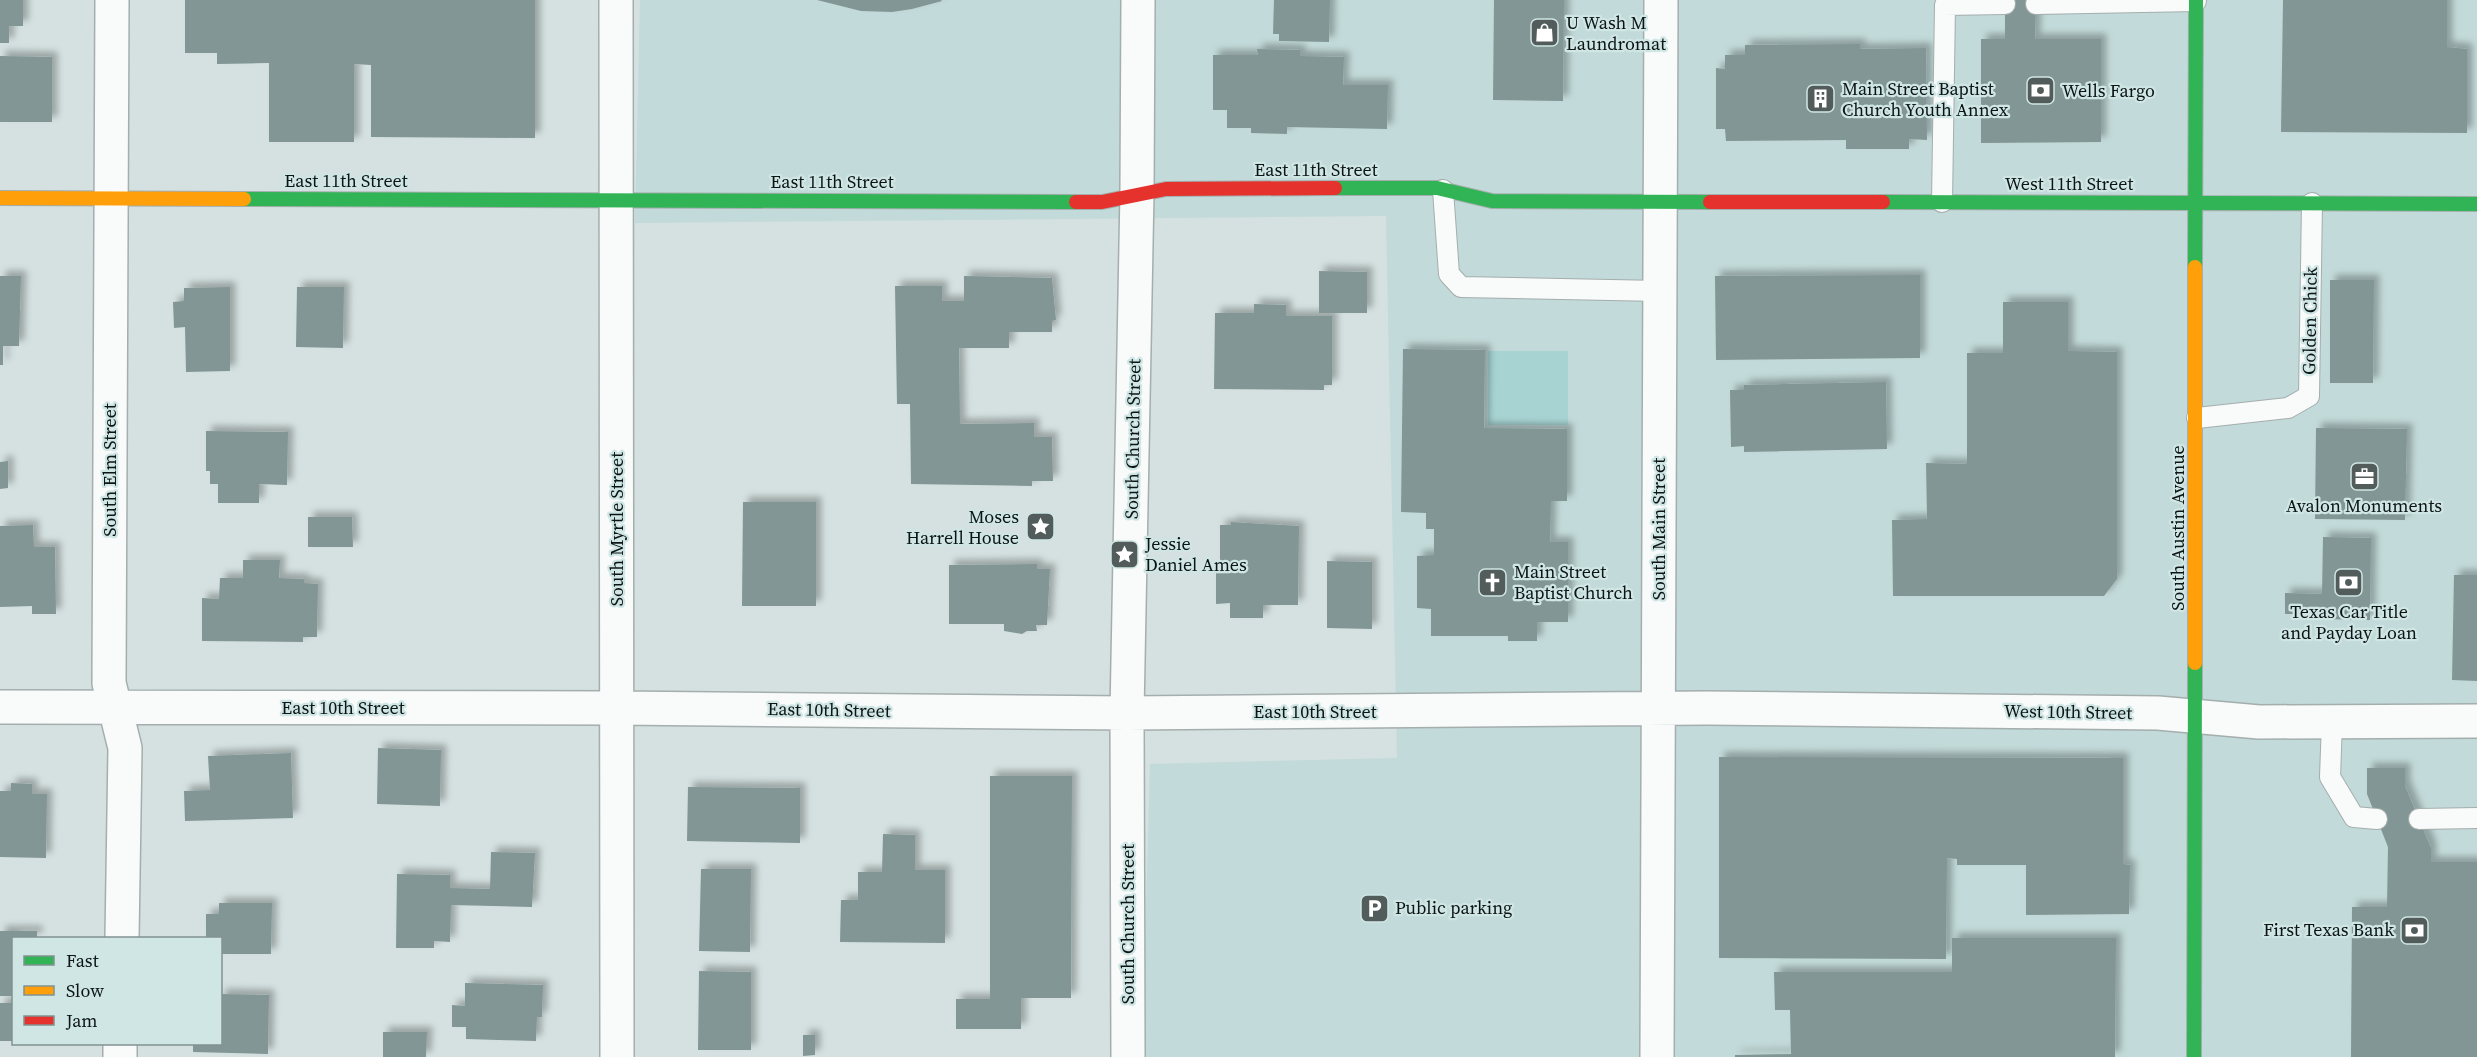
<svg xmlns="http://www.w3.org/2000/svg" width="2477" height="1057" viewBox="0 0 2477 1057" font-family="'Source Serif 4',serif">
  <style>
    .built { fill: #c2dad9 }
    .green { fill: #a7d4d3 }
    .building { fill: #829695; filter: url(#shadow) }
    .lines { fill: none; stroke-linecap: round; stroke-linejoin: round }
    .lane-casing { stroke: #a4aead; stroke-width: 22 }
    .street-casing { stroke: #a4aead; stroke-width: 36 }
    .fast-casing { stroke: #a4aead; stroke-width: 16 }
    .slow-casing { stroke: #a4aead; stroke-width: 16 }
    .jam-casing { stroke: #a4aead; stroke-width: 16 }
    .lane { stroke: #f9fafa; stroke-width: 20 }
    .street { stroke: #f9fafa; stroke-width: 33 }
    .fast { stroke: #30b455; stroke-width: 14 }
    .slow { stroke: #ff9f0a; stroke-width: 14 }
    .jam { stroke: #e5322d; stroke-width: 14 }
    .labels { text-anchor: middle; stroke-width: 4.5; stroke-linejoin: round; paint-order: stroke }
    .poi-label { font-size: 18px; fill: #0c1414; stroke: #cfe6e5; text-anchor: start }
    .street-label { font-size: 18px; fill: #0c1414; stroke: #cfe6e5 }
  </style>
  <defs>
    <filter id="shadow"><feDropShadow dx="5.5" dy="-5.5" stdDeviation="3" flood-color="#0004"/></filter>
  </defs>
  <rect width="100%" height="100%" fill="#d4e1e0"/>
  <path class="built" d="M 640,0 L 2477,0 L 2477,1057 L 1142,1057 L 1150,764 L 1397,758 L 1386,216 L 635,223 Z"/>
  <path class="green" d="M 1488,351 L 1568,351 L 1568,425 L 1488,425 Z"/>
  <path class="building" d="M 0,0 L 23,0 L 23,26 L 9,26 L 9,43 L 0,43 Z
    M 185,0 L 535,0 L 535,138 L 371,137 L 371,65 L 354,64 L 354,142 L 269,142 L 269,63 L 217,64 L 217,53 L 185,53 Z
    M 817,0 L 941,0 L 942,1 L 912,9 L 892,12 L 861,11 Z
    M 1274,0 L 1330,0 L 1329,42 L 1279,41 L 1279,34 L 1273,34 Z
    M 1494,0 L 1564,0 L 1563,101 L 1493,100 Z
    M 2005,0 L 2036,0 L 2035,39 L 2101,39 L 2101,142 L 1981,143 L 1981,39 L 2005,39 Z
    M 2283,0 L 2447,0 L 2447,47 L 2467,49 L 2467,133 L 2281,132 Z
    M 1860,44 L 1860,49 L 1926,48 L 1927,140 L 1909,139 L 1909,149 L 1846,149 L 1846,140 L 1726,141 L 1725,129 L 1716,129 L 1716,68 L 1725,69 L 1725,55 L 1745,55 L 1745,45 Z
    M 1257,49 L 1300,50 L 1300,56 L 1344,57 L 1343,85 L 1388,85 L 1387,129 L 1287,127 L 1287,134 L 1251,133 L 1251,128 L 1227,128 L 1227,110 L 1213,110 L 1213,55 L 1258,55 Z
    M 0,56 L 52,57 L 52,122 L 0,122 Z
    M 1319,271 L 1367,272 L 1367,313 L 1319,313 Z
    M 1920,275 L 1920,358 L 1716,360 L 1715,276 Z
    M 0,276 L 21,276 L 19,346 L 3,346 L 3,365 L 0,365 Z
    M 964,276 L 1052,278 L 1056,320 L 1052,321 L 1052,332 L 1009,332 L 1009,348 L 959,348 L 960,424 L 1034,423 L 1034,437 L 1052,437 L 1053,481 L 1032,481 L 1032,486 L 911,484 L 910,404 L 897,404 L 895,286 L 942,286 L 942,301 L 964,301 Z
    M 2330,280 L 2374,280 L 2373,383 L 2330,383 Z
    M 230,287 L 230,371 L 186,372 L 185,327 L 174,328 L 173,302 L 184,301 L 184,288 Z
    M 297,287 L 344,287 L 343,348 L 296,347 Z
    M 2003,302 L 2068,302 L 2068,351 L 2117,352 L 2117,579 L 2104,596 L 1893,596 L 1892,520 L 1927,519 L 1926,463 L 1967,464 L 1967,353 L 2003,353 Z
    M 1254,304 L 1286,305 L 1286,316 L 1332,316 L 1332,385 L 1324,385 L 1324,390 L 1214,389 L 1215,313 L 1254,313 Z
    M 1403,349 L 1485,350 L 1484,428 L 1567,429 L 1567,501 L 1551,501 L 1550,542 L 1568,542 L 1568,622 L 1537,622 L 1537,641 L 1508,641 L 1508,636 L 1431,636 L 1431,609 L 1417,608 L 1417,556 L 1434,555 L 1434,529 L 1426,529 L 1426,513 L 1401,512 Z
    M 1886,382 L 1887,449 L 1744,452 L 1744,446 L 1731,447 L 1730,390 L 1744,390 L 1744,385 Z
    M 2316,428 L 2407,429 L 2405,520 L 2315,519 Z
    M 206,431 L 288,432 L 287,485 L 259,484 L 259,503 L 218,503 L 218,484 L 210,484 L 210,471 L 206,471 Z
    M 8,461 L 8,488 L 0,489 L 0,462 Z
    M 743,502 L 816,502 L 816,606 L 742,606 Z
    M 308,517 L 352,517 L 353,547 L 308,547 Z
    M 1231,522 L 1299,526 L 1298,605 L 1263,605 L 1263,618 L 1230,618 L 1230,603 L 1216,604 L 1216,571 L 1220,571 L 1220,525 L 1231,525 Z
    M 33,525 L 34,547 L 55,547 L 56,614 L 32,614 L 32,606 L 0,607 L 0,526 Z
    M 2323,537 L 2371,538 L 2370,620 L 2322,619 L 2322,614 L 2285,614 L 2285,593 L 2322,594 Z
    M 243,560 L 280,560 L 279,578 L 304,579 L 304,583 L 318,584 L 317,637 L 303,637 L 303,642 L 202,641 L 202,598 L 219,599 L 220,578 L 243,578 Z
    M 1327,561 L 1372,562 L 1372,629 L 1327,628 Z
    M 1037,564 L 1037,569 L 1050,569 L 1047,625 L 1036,625 L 1037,631 L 1027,631 L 1022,634 L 1004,631 L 1004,624 L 949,624 L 949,565 Z
    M 2454,575 L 2477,575 L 2477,681 L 2452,680 Z
    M 378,748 L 441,750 L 440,806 L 377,804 Z
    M 291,753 L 293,818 L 185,821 L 184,791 L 210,790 L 208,756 Z
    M 1719,757 L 2123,758 L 2123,864 L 2130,865 L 2129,914 L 2026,915 L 2026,865 L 1957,865 L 1957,859 L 1947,858 L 1946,959 L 1719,958 Z
    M 2367,768 L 2405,768 L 2405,786 L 2431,848 L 2431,862 L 2477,862 L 2477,1057 L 2351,1057 L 2352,907 L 2387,907 L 2388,847 L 2367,794 Z
    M 990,776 L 1072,776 L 1071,998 L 1021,998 L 1021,1029 L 956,1029 L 956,999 L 990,999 Z
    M 11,783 L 32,784 L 32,794 L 47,794 L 46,858 L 0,857 L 0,791 L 11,791 Z
    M 688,787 L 800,788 L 800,843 L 687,841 Z
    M 883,834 L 915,835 L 915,870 L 945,870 L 945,943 L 840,942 L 841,900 L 858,900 L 858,872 L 882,872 Z
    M 491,852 L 535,853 L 532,907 L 451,905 L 450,942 L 434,941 L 434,948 L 396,948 L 397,874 L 450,875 L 450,888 L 490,889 Z
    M 701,869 L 751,869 L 750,952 L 699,951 Z
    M 219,903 L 272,903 L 271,954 L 220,954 L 220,938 L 206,938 L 206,914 L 219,914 Z
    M 0,931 L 37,931 L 37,938 L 14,938 L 14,996 L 0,996 Z
    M 1952,938 L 2116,938 L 2115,1057 L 1735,1057 L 1735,1055 L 1791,1054 L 1790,1010 L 1775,1010 L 1774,972 L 1952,972 Z
    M 699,971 L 751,972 L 751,1050 L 698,1050 Z
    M 465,983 L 543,985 L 542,1017 L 537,1017 L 536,1041 L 466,1039 L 466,1027 L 452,1027 L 452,1005 L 465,1006 Z
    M 220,994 L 269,995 L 268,1054 L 193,1052 L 193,1044 L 220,1044 Z
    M 0,1003 L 14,1003 L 14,1041 L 0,1041 Z
    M 383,1032 L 427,1032 L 426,1057 L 383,1057 Z
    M 803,1035 L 815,1035 L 815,1055 L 803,1056 Z"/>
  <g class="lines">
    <defs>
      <path id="lane" d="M 2036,4 L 2196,1
        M 1443,190 L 1449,274 L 1461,287 L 1660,291
        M 1942,202 L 1945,5 L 2005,4
        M 2197,418 L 2288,408 L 2309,396 L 2312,203
        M 2332,722 L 2330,777 L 2354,817 L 2377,819
        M 2419,819 L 2477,818"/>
      <path id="street" d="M 112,0 L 109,683 L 125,748 L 122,938
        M 616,0 L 617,1057
        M 0,707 L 618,708 L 1127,713 L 1707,708 L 2158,713 L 2259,722 L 2477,721
        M 120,1057 L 120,1044
        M 1128,1057 L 1127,713 L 1137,192 L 1138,0
        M 1657,1057 L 1661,0"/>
      <path id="fast" d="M 1335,188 L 1437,188 L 1492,201 L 1710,202
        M 244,199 L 1076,202
        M 1883,202 L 2477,204
        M 2195,267 L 2196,0
        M 2194,1057 L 2195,663"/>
      <path id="slow" d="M 0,198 L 244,199
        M 2195,663 L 2195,267"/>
      <path id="jam" d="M 1076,202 L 1102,202 L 1166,189 L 1335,188
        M 1710,202 L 1883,202"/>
    </defs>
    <use href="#lane" class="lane-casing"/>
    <use href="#street" class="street-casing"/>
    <use href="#fast" class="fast-casing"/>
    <use href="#slow" class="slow-casing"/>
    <use href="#jam" class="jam-casing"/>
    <use href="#lane" class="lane"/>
    <use href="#street" class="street"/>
    <use href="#fast" class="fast"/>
    <use href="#slow" class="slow"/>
    <use href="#jam" class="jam"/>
  </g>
  <defs>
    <symbol id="shop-square" viewBox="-11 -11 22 22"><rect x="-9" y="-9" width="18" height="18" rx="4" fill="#525c5b" stroke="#cfe6e5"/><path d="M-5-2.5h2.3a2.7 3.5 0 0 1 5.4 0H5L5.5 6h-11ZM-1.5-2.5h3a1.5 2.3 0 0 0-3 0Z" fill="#fff"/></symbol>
    <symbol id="bank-square" viewBox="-11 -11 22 22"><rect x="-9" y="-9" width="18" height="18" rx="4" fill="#525c5b" stroke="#cfe6e5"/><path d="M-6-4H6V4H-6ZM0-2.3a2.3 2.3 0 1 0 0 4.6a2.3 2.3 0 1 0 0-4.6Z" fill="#fff"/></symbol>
    <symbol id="building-square" viewBox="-11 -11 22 22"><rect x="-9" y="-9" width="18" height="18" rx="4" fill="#525c5b" stroke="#cfe6e5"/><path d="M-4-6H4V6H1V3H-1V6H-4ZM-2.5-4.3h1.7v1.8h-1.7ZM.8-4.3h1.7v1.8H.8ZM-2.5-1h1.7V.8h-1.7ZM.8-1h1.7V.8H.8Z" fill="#fff"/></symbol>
    <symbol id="office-square" viewBox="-11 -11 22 22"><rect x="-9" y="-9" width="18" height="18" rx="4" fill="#525c5b" stroke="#cfe6e5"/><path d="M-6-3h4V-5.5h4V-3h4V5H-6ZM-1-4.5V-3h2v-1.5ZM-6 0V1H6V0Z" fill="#fff"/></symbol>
    <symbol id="sight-square" viewBox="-11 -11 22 22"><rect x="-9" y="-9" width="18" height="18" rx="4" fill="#525c5b" stroke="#cfe6e5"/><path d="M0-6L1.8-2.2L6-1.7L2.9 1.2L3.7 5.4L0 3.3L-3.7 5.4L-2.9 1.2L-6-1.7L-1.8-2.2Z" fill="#fff"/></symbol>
    <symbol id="church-square" viewBox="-11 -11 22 22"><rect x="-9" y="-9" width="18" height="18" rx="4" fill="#525c5b" stroke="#cfe6e5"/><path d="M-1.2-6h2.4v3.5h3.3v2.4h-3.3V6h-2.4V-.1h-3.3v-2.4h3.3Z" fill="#fff"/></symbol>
    <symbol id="parking-square" viewBox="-11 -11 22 22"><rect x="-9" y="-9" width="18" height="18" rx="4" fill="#525c5b" stroke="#cfe6e5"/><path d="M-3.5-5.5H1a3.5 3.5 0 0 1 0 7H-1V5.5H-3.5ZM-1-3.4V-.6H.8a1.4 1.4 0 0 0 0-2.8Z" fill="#fff"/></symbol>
  </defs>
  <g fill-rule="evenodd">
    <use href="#shop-square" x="1528" y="16" width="33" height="33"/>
    <use href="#bank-square" x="2024" y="74" width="33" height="33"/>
    <use href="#building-square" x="1804" y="82" width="33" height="33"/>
    <use href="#office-square" x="2348" y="460" width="33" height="33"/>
    <use href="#sight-square" x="1024" y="510" width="33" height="33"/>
    <use href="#sight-square" x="1108" y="538" width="33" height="33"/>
    <use href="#church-square" x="1476" y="566" width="33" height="33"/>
    <use href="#bank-square" x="2332" y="566" width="33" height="33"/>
    <use href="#parking-square" x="1358" y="892" width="33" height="33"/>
    <use href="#bank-square" x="2398" y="914" width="33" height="33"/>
  </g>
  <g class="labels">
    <g class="poi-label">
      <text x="1566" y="29">U Wash M<tspan x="1566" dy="21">Laundromat</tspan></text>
      <text x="1842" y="95">Main Street Baptist<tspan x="1842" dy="21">Church Youth Annex</tspan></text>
      <text x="2062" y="97">Wells Fargo</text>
      <text x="2364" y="512" text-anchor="middle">Avalon Monuments</text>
      <text x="1019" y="523" text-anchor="end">Moses<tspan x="1019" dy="21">Harrell House</tspan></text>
      <text x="1145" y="550">Jessie<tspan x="1145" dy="21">Daniel Ames</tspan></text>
      <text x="1514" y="578">Main Street<tspan x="1514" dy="21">Baptist Church</tspan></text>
      <text x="2349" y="618" text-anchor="middle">Texas Car Title<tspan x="2349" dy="21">and Payday Loan</tspan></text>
      <text x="1395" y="914">Public parking</text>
      <text x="2394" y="936" text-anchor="end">First Texas Bank</text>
    </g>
    <g class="street-label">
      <text x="1316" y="176">East 11th Street</text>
      <text x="346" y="187">East 11th Street</text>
      <text x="832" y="188">East 11th Street</text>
      <text x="2069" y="190">West 11th Street</text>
      <text transform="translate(2310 321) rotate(-89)" y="6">Golden Chick</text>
      <text transform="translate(1133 439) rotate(-89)" y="6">South Church Street</text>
      <text transform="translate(110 470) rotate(-90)" y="6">South Elm Street</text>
      <text transform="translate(2178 528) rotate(-90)" y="6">South Austin Avenue</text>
      <text transform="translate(617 529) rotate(-90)" y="6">South Myrtle Street</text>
      <text transform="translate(1659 529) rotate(-90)" y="6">South Main Street</text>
      <text x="343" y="714">East 10th Street</text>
      <text transform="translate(829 710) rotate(1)" y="6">East 10th Street</text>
      <text x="1315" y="718">East 10th Street</text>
      <text transform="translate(2068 712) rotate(1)" y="6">West 10th Street</text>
      <text transform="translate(1128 924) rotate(-90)" y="6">South Church Street</text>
    </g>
  </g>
  <rect x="12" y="937" width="210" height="108" fill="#cfe6e5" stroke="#819291" stroke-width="1.5"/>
  <rect x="24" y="956" width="30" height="9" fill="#30b455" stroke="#819291" stroke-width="1.5"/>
  <text x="66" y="967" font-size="18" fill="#0c1414">Fast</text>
  <rect x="24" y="986" width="30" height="9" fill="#ff9f0a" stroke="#819291" stroke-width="1.5"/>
  <text x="66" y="997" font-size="18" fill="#0c1414">Slow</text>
  <rect x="24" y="1016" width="30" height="9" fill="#e5322d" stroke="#819291" stroke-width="1.5"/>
  <text x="66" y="1027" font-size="18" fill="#0c1414">Jam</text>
</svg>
